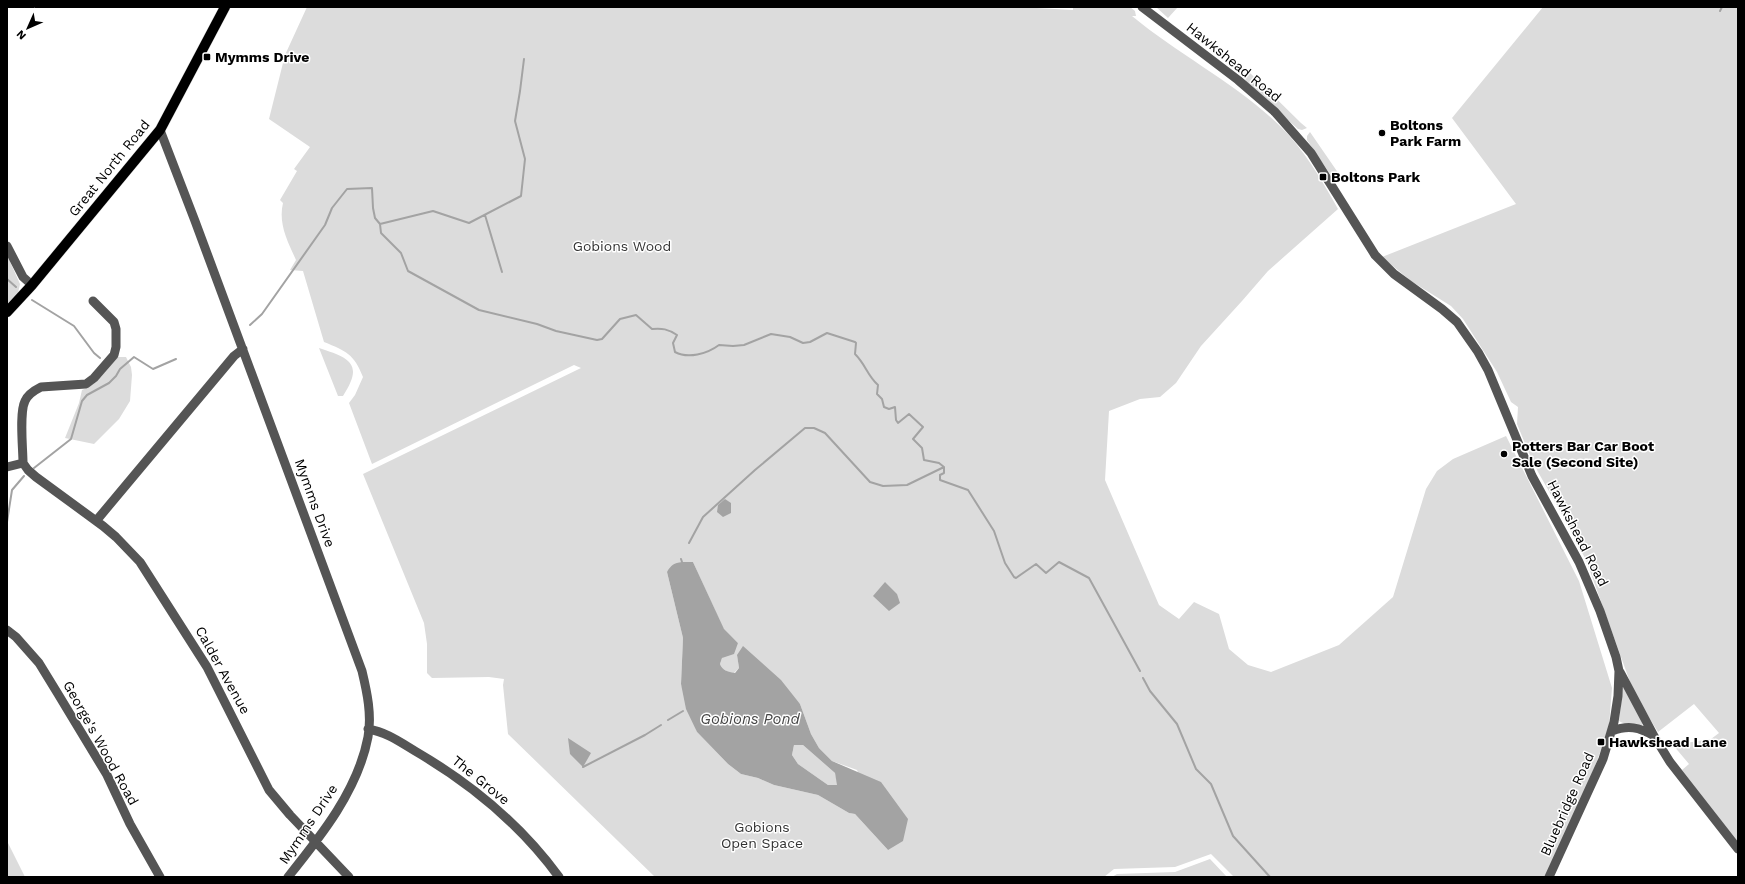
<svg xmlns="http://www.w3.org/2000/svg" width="1745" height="884" viewBox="0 0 1745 884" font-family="'Work Sans',sans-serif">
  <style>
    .green { fill: #dcdcdc; fill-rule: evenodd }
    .water { fill: #a3a3a3; fill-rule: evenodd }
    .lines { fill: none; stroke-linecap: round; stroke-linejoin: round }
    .stream { stroke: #a3a3a3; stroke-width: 2 }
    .major-casing { stroke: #dbdbdb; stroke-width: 11 }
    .minor { stroke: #555; stroke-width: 9 }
    .major { stroke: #000; stroke-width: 10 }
    .poi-dot { fill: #000; stroke: #fff; stroke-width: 1.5 }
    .labels { text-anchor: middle; stroke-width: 3; stroke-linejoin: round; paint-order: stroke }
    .poi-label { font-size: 14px; font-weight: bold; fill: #000; stroke: #fff; text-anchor: start }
    .street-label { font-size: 14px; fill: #000; stroke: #fff }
    .park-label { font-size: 14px; fill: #333; stroke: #fff }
    .water-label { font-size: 15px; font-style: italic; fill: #444; stroke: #fff }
  </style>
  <rect width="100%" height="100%" fill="#fff"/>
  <path class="green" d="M 307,7 L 1018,7 L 1073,10 L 1073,7 L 1130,7 L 1135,11 L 1136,16 L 1132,16 C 1179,55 1234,82 1279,125 C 1303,148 1322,180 1338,209 L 1268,271 L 1242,301 L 1201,346 L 1176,383 L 1160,397 L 1140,399 L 1109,411 L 1105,480 L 1159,605 L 1179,619 L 1194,602 L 1219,614 L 1229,649 L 1248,665 L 1271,672 L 1339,645 L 1393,597 L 1426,489 L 1437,471 L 1453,459 L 1506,436 L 1579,581 L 1612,688 L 1609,726 L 1597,761 L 1569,831 L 1546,877 L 1234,877 L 1211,854 L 1175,867 L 1114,869 L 1104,877 L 655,877 L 508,734 L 503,685 L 504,679 L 489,677 L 432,678 L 427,673 L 427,644 L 424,623 L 363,474 L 581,368 L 574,365 L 372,464 L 349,403 L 355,395 L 363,377 C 354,354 346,351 324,342 L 303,271 L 290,270 L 296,260 C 288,242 278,224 283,203 L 280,200 L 297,171 L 294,169 L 310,147 L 269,119 L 285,55 ZM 693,562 L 724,630 L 738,643 L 722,658 L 720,664 C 722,670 728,672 734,673 L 739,668 L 737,655 L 800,704 L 811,734 L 819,748 L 832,761 L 857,770 L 888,850 L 855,814 L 849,813 L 818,795 L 774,785 L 758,778 L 741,774 L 728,764 L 697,732 L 681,684 L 683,638 L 667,572 Z
    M 1156,7 L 1178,7 L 1168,18 Z
    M 1543,7 L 1738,7 L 1738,842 L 1682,770 L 1689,764 L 1673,745 L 1711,739 L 1719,733 L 1694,704 L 1658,732 L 1634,693 L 1586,560 L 1558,507 L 1538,472 L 1528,451 L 1517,424 L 1518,407 L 1511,402 L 1497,372 L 1463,319 L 1451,306 L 1411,281 L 1382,257 L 1516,204 L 1452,118 Z
    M 1248,71 L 1301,123 L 1307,128 L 1302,130 L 1298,129 L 1246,82 L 1245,77 Z
    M 1310,132 L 1341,177 L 1335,179 L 1332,177 L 1307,140 L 1307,136 Z
    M 7,255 L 20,284 L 18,293 L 7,304 Z
    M 319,348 C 350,358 364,364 343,396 L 338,396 Z
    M 118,357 L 126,357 L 131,367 L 132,375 L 130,401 L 119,419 L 94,444 L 65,438 L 79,403 L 82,390 C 97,385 107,369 118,357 Z
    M 1623,688 L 1625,688 L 1643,723 L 1641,727 C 1633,724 1625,725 1619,721 Z
    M 794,745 L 803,745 L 835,773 L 838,785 L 828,785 L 798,764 L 792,755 Z
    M 7,841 L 25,877 L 7,877 Z
    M 1210,859 L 1227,877 L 1112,877 L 1117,874 L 1175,872 Z"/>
  <path class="water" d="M 725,499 L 731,503 L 731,513 L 723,517 L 717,512 L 718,505 Z
    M 682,562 L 693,562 L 724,629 L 738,643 L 734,654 L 722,658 L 720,664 C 722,670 728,672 735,673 L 739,668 L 737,655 L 743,646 L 781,680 L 800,704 L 811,734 L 819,748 L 832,761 L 881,782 L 908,819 L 903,841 L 888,850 L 855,814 L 849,813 L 818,795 L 774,785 L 758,778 L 741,774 L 728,764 L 697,732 L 686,709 L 681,684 L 683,638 L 667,572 C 671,565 674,563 682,562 ZM 794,745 L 803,745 L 835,773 L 837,785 L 828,785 L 798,764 L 792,755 Z
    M 885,582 L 897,594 L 900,603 L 889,611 L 873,596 Z
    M 568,738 L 591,753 L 583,767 L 570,754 Z"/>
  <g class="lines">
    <path class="stream" d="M 1720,11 L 1722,7
      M 485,215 L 502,272
      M 380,224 L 433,211 L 469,223 L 521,196 L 525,159 L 515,121 L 520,91 L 524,59
      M 7,279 L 16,287
      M 32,300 L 74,326 L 94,353 L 100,358
      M 250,325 L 262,314 L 325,225 L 332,208 L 347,189 L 372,188 L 373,208 L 375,218 L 380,224 L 381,233 L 401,253 L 408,271 L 479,310 L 537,324 L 556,331 L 597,340 L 602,339 L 620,319 L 636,315 L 652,329 C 662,328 668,329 677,335 L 673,343 L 675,352 C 688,359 707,354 719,345 L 733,346 L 744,345 L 771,334 L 790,337 L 803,343 L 810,342 L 827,333 L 855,342 L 856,343 L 855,354 C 866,365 867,375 878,385 L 877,394 L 882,399 L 884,407 L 889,409 L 895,407 L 896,420 L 898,423 L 909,414 L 923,427 L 913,439 L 922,448 L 924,460 L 939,463 L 944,467 L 944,473 L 940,475 L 940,480 L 968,490 L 994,531 L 1005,563 L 1014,577 L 1016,578 L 1036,564 L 1046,573 L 1059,562 L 1089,578 L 1140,671
      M 34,468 L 71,439 L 82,401 L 87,395 L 109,383 L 116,376 L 120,369 L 134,357 L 153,369 L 176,359
      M 7,522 L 12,490 L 24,476
      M 689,543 L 703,517 L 755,470 L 805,428 L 814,428 L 825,433 L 870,482 L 883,486 L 907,485 L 944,467
      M 681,559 L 682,562
      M 1143,678 L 1150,691 L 1177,724 L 1196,769 L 1211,784 L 1233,836 L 1270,877
      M 668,720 L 683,711
      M 583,767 L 645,735 L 661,725"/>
    <defs>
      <path id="major" d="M 7,312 L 32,285 L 160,130 L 225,7"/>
    </defs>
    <use href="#major" class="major-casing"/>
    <path class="minor" d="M 1142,7 L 1238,80 L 1275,112 L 1311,153 L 1375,255 L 1394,274 L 1442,309 L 1457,322 L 1478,352 L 1488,370 L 1532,476 L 1579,562 L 1600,611 L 1616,657 L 1619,671 L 1618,696 L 1614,722 L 1603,759 L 1549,877
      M 160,130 L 195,221 L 362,671 C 367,692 372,715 368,737 C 358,790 321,836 288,877
      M 7,246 L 23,277 L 32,285
      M 23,463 L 28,470 L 36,477 L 103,526 L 116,537 L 140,562 L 207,667 L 269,790 L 290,815 L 349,877
      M 23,463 C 23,448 19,413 25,401 C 28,394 35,390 41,387 L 86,384 L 94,378 L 114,355 L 116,347 L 116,329 L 114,322 L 93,301
      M 7,467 L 23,463
      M 96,521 L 234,356 L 243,349
      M 7,630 L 16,637 L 39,663 L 58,694 L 107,775 L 130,824 L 160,877
      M 1620,672 L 1654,736 L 1670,762 L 1738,849
      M 368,729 C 386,732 400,742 415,751 C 470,783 521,825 559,877
      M 1612,731 C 1628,725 1639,727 1654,736"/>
    <use href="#major" class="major"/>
  </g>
  <g class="poi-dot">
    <rect x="203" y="53" width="8" height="8" rx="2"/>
    <circle cx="1382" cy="133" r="4"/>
    <rect x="1319" y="173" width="8" height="8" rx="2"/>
    <circle cx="1504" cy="454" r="4"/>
    <rect x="1597" y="738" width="8" height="8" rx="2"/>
  </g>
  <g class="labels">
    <g class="poi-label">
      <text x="215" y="62">Mymms Drive</text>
      <text x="1390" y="130">Boltons<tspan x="1390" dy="16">Park Farm</tspan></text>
      <text x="1331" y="182">Boltons Park</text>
      <text x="1512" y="451">Potters Bar Car Boot<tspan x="1512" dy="16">Sale (Second Site)</tspan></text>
      <text x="1609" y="747">Hawkshead Lane</text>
    </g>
    <g class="street-label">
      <text transform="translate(1234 62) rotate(39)" y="5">Hawkshead Road</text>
      <text transform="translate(109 168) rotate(-51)" y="5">Great North Road</text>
      <text transform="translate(315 503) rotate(70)" y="5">Mymms Drive</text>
      <text transform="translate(1578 533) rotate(63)" y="5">Hawkshead Road</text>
      <text transform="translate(223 670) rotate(61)" y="5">Calder Avenue</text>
      <text transform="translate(101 743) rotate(61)" y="5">George's Wood Road</text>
      <text transform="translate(481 780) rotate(39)" y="5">The Grove</text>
      <text transform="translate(1567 804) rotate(-66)" y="5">Bluebridge Road</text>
      <text transform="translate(308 824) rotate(-56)" y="5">Mymms Drive</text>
    </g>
    <g class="park-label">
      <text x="622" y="251">Gobions Wood</text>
      <text x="762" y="832">Gobions<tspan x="762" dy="16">Open Space</tspan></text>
    </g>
    <g class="water-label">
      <text x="750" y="724">Gobions Pond</text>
    </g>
  </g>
  <rect width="1745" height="884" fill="none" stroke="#000000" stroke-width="16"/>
  <g transform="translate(28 28) rotate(225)" stroke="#ffffff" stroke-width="3" paint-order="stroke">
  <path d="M0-3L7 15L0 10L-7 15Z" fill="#000000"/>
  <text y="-6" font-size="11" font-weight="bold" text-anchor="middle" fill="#000000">N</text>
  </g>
</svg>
